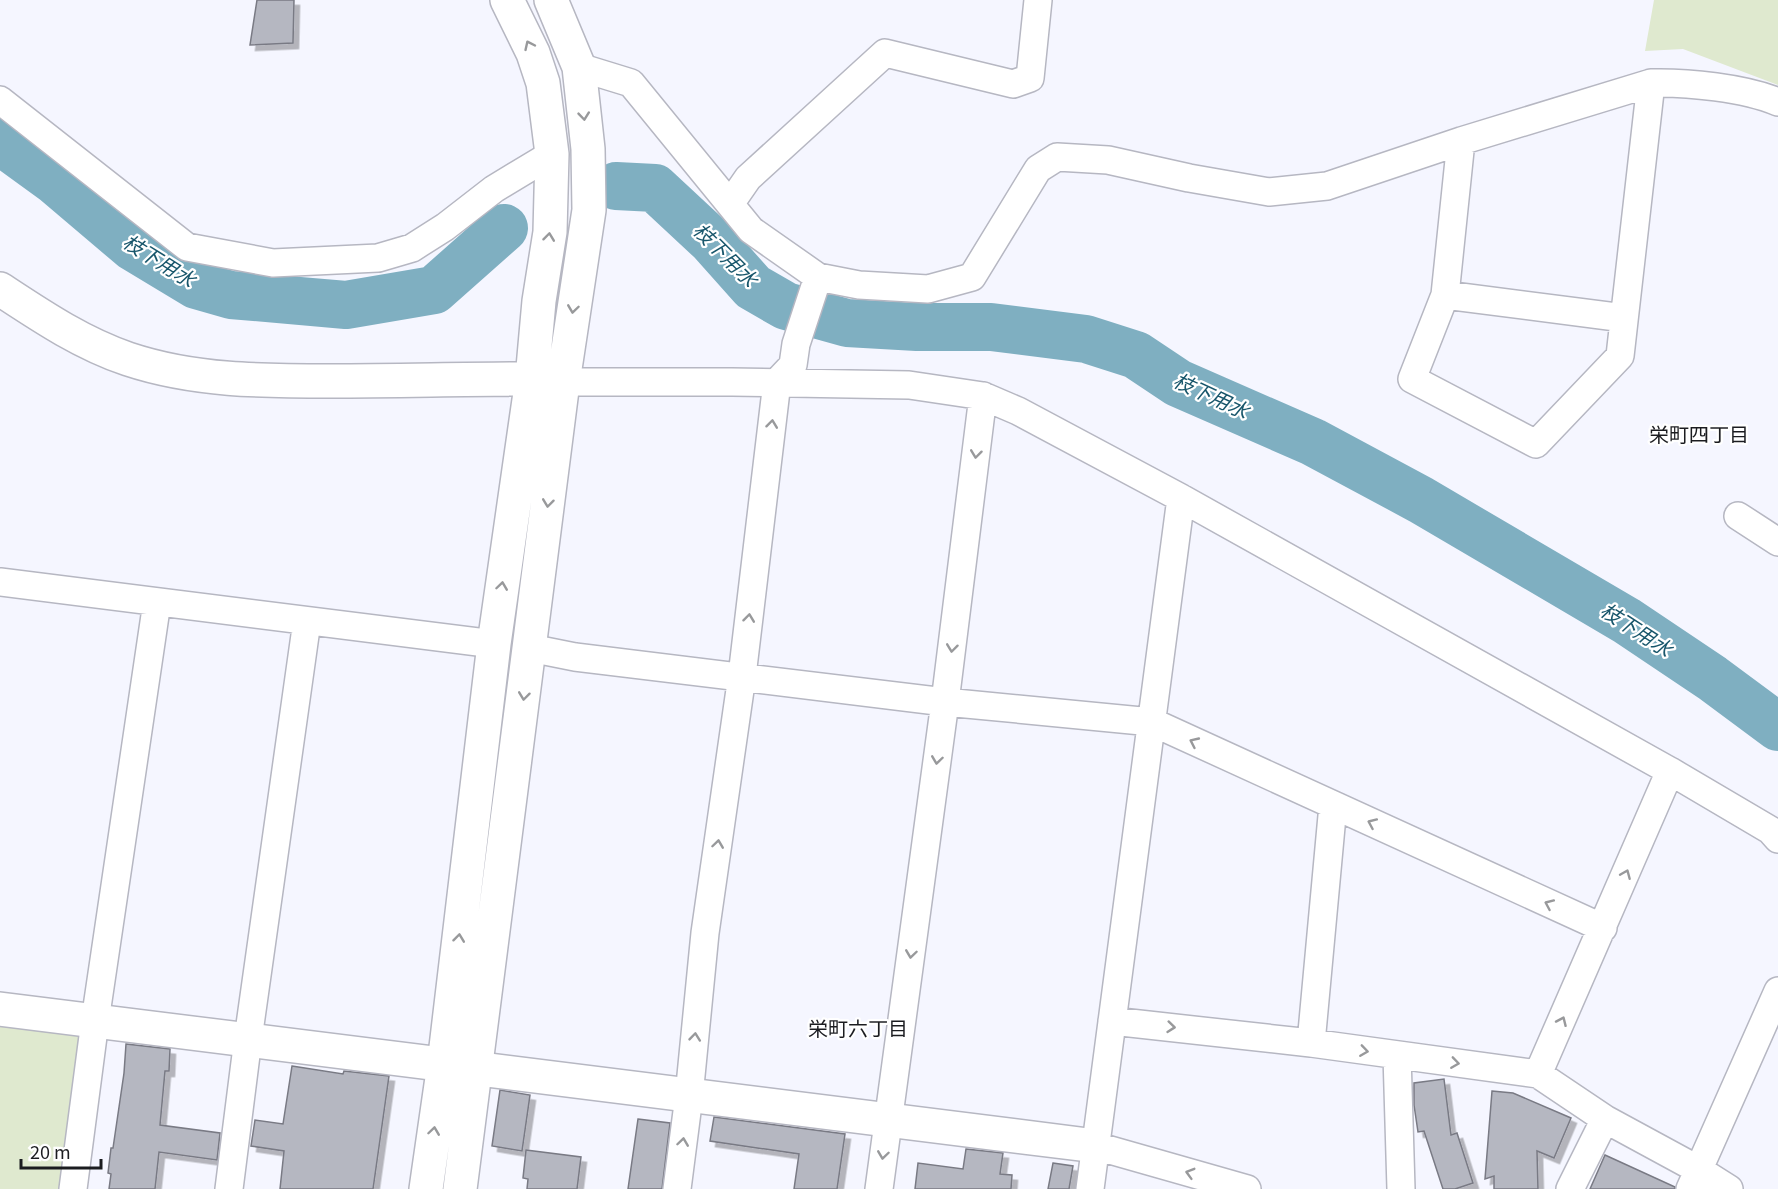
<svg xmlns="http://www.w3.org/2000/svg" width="1778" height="1189" viewBox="0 0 1778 1189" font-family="Georgia,'Noto Sans JP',serif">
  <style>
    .green { fill: #dfe9cf }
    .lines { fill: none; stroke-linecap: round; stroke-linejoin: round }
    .river { stroke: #7fafc1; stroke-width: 48 }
    .building { fill: #b5b7c1; stroke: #797a84; stroke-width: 1.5; filter: url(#shadow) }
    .minor-casing { stroke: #b6b7c2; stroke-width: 30 }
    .tertiary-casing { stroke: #b6b7c2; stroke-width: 36 }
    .minor { stroke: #fff; stroke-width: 27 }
    .tertiary { stroke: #fff; stroke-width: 33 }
    .oneway { stroke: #98999b }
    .labels { text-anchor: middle; stroke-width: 4.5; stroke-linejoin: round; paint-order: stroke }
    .water-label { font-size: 20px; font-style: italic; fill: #18566b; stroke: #fff }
    .neighbourhood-label { font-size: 20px; fill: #1b1c20; stroke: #fff }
  </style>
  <defs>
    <filter id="shadow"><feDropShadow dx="5.5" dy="5.5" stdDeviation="0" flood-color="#0004"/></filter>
  </defs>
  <rect width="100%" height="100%" fill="#f5f6ff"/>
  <path class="green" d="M 1654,0 L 1778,0 L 1778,85 L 1683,49 L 1645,51 Z
    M 0,1020 L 82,1030 L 66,1189 L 0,1189 Z"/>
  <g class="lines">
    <path class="river" d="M 0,141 L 54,180 L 133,247 L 196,285 L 231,295 L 346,305 L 434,290 L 504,228
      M 616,186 L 655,188 L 712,241 L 753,287 L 786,306 L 847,323 L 917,327 L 991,327 L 1086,339 L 1136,355 L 1178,383 L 1313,442 L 1421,500 L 1627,621 L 1712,678 L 1778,727"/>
  </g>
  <path class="building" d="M 257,0 L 294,0 L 293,43 L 250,45 Z
    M 126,1044 L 170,1049 L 169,1071 L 165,1071 L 160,1125 L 220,1133 L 217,1160 L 159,1152 L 155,1189 L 109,1189 L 111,1174 L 108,1173 L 111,1148 L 113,1148 L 124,1073 Z
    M 292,1066 L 343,1074 L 344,1071 L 389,1076 L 373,1189 L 280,1189 L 284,1151 L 251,1146 L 255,1120 L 283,1124 Z
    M 1444,1079 L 1451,1135 L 1457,1133 L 1473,1183 L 1455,1189 L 1443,1189 L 1424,1131 L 1418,1132 L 1414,1105 L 1414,1083 Z
    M 500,1090 L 530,1095 L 522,1151 L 492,1146 Z
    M 1492,1091 L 1513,1093 L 1571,1118 L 1554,1158 L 1537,1151 L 1538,1189 L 1494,1189 L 1494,1176 L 1485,1179 Z
    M 714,1117 L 845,1134 L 837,1189 L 794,1189 L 799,1154 L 710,1141 Z
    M 638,1119 L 670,1123 L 662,1189 L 628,1189 Z
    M 966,1149 L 1003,1153 L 1000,1174 L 1012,1175 L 1011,1189 L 915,1189 L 918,1163 L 963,1169 Z
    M 526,1150 L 581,1157 L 577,1189 L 527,1189 L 528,1179 L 523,1178 Z
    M 1605,1155 L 1675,1187 L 1675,1189 L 1590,1189 Z
    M 1053,1163 L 1073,1166 L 1069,1189 L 1048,1189 Z"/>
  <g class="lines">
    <defs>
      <path id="minor" d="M 579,67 L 631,83 L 751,230 L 818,277
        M 0,100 L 187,247 L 273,263 L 378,258 L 412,248 L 445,227 L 494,189 L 552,154
        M 1461,141 L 1445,295 L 1412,379 L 1536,444 L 1620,356 L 1651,83
        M 730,204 L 748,178 L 885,53 L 1013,84 L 1030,78 L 1038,0
        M 1445,295 L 1624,318
        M 563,382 L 732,382 L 909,385 L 983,396 L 1018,411 L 1181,498 L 1670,771 L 1770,830 L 1778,839
        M 1738,516 L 1778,542
        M 0,582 L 494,644
        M 530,648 L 575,657 L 945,702 L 1152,722 L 1603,928
        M 1112,1021 L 1311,1043 L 1538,1074 L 1605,1119 L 1699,1170 L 1729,1189
        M 1311,1043 L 1333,805
        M 1397,1055 L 1401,1189
        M 1538,1074 L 1670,771
        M 1096,1146 L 1247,1189
        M 73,1189 L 95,1021 L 157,602
        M 229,1189 L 248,1039 L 307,621
        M 677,1189 L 689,1096 L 705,933 L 742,676 L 777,382 L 793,365 L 796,344 L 818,277 L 859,285 L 928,289 L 972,277 L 1038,169 L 1057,157 L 1108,160 L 1189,178 L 1269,192 L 1327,186 L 1461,141 L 1651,83 C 1687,82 1745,88 1778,102
        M 879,1189 L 945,702 L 983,396
        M 1090,1189 L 1181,498
        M 1570,1189 L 1605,1119
        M 1690,1189 L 1778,991"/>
      <path id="tertiary" d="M 0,289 C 41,316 81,343 128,359 C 194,381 262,381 331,381 C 398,381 465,379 532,379
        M 0,1009 L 1096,1146
        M 426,1189 L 444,1064 L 494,644 L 532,379 L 539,301 L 550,232 L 552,154 L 543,83 L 533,53 L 507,0
        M 460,1189 L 563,382 L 589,210 L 588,149 L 579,67 L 551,0"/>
    </defs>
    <use href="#minor" class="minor-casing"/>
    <use href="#tertiary" class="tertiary-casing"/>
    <use href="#minor" class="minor"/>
    <use href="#tertiary" class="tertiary"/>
  </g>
  <defs><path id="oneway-chevron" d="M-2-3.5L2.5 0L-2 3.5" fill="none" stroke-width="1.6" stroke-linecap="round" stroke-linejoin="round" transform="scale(1.5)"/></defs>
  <g class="oneway">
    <use href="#oneway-chevron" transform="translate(529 45) rotate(-115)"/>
    <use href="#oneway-chevron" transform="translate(584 116) rotate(84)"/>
    <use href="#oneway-chevron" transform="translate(549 237) rotate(-83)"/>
    <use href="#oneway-chevron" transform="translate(573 309) rotate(98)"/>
    <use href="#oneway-chevron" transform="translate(772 424) rotate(-83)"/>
    <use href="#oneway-chevron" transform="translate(976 454) rotate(97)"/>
    <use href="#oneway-chevron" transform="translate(548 503) rotate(97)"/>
    <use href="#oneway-chevron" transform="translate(502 586) rotate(-82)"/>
    <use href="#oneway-chevron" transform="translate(749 618) rotate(-83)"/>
    <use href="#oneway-chevron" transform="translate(952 648) rotate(97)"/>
    <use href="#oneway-chevron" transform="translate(524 696) rotate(97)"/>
    <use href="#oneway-chevron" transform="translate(1194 742) rotate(-155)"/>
    <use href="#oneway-chevron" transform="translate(937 760) rotate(98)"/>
    <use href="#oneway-chevron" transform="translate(1372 823) rotate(-156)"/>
    <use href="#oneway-chevron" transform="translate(718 844) rotate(-82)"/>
    <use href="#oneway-chevron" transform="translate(1626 874) rotate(-67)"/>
    <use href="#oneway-chevron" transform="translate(1549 904) rotate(-156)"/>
    <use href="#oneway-chevron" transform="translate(459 938) rotate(-83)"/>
    <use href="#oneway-chevron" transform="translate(911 954) rotate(98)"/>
    <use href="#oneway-chevron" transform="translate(1562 1021) rotate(-66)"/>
    <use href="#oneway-chevron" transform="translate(1171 1027) rotate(6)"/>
    <use href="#oneway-chevron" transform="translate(695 1037) rotate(-84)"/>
    <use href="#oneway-chevron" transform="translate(1364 1051) rotate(8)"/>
    <use href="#oneway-chevron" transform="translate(1455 1063) rotate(8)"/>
    <use href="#oneway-chevron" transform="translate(434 1131) rotate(-82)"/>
    <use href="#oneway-chevron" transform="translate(683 1142) rotate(-82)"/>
    <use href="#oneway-chevron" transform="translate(883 1155) rotate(98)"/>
    <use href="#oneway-chevron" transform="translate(1190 1173) rotate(-164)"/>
  </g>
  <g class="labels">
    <g class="water-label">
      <text transform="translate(725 255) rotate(45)" y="7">枝下用水</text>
      <text transform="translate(159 261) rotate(32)" y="7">枝下用水</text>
      <text transform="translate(1211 396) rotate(25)" y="7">枝下用水</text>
      <text transform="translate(1636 630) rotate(33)" y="7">枝下用水</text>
    </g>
    <g class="neighbourhood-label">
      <text x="1699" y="442">栄町四丁目</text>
      <text x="858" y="1036">栄町六丁目</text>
    </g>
  </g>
  <path d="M21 1159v9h80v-9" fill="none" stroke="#1b1c20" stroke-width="3"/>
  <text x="30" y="1159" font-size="18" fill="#1b1c20" stroke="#ffffff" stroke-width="4.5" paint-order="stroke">20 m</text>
</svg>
